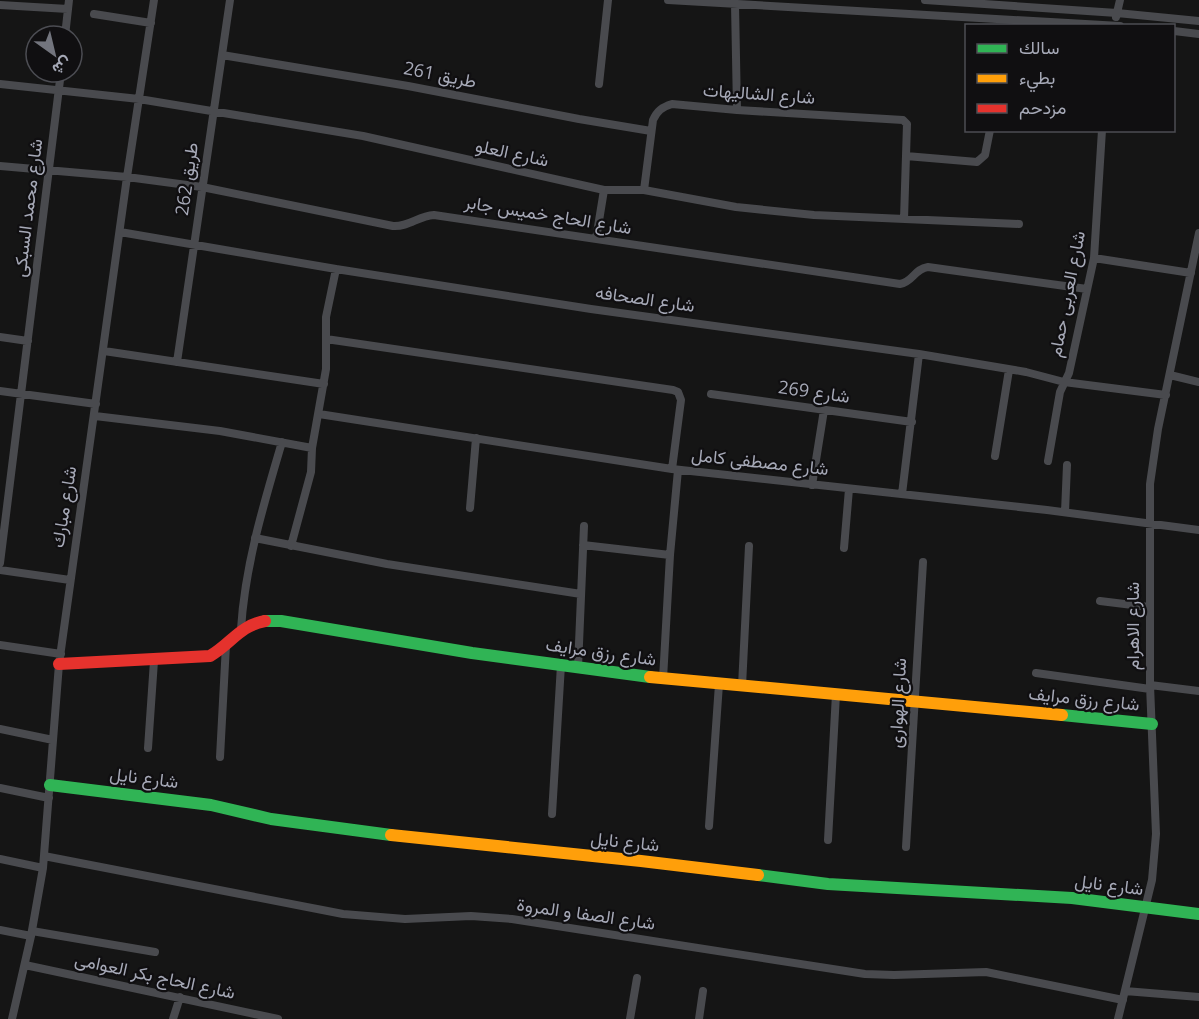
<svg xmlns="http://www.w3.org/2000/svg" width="1199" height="1019" viewBox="0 0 1199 1019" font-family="'Open Sans',Vazirmatn,sans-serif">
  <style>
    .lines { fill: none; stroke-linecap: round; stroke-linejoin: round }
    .street { stroke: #494a4e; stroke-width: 8 }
    .fast { stroke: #30b455; stroke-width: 12 }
    .slow { stroke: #ff9f0a; stroke-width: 12 }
    .jam { stroke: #e5322d; stroke-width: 12 }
    .labels { text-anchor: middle; stroke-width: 4.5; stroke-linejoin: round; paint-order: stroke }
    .street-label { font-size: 18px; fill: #a6a9b7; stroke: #100f11 }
  </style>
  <rect width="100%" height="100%" fill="#151515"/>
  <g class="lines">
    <path class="street" d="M 668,0 L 1120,26
      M 925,0 L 1117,13 L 1199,21
      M 735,4 L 737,110
      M 0,5 L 68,9
      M 94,14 L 151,23
      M 1116,17 L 1120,0
      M 1174,31 L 1199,34
      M 65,36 L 69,0
      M 222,55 L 408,86 L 579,119 L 651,131
      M 0,84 L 139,99 L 363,136 L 604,190 L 644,190 L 736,207 L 814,215 L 1019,224
      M 599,84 L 608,0
      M 906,156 L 977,162 L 985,155 L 990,130
      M 0,166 L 127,177 L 202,187 L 393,226 C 409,227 418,216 434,215 L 900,284 C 913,282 914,269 928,267 L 1087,289
      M 644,190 L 653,120 C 657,111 662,107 672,104 L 737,110 L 903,120 L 907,124 L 904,219
      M 120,232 L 336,269 L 591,309 L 919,354 L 1026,372 L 1064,382 L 1166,395
      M 596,239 L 604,190
      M 1094,258 L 1191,273
      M 0,337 L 28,341
      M 326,339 L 673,390 L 678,392 L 681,400 L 672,469
      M 104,351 L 324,384
      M 177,362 L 230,0
      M 1170,375 L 1199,382
      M 0,391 L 96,404
      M 711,394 L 912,422
      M 319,414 L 672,469 L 1047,510 L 1199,530
      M 95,416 L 220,431 L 312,448
      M 995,456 L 1009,370
      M 1048,461 L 1060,392 L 1069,373 L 1094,258 L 1102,130
      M 812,485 L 824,410
      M 902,494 L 919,354
      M 470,508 L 476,438
      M 1065,512 L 1067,465
      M 255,538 L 387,564 L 581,594
      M 583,545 L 670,555
      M 291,546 L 311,472 L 312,448 L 326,369 L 326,317 L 336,269
      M 844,548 L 849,489
      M 0,563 L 61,72
      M 0,570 L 70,580
      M 1100,601 L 1149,607
      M 241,629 C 245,565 264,503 282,442
      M 0,645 L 61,654
      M 578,667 L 584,526
      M 1036,673 L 1150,689
      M 663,679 L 670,555 L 678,470
      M 1150,685 L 1199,691
      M 742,686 L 749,546
      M 0,729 L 53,740
      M 148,748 L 154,661
      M 220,757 L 226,645
      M 0,788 L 49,798
      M 552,814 L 561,665
      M 709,826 L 719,684
      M 828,840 L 836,694
      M 906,847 L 923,562
      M 44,856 L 343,914 L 405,919 L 471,916 L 512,919 L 865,974 L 894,975 L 986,972 L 1123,1000
      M 0,859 L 43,868
      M 0,930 L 31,936
      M 32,931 L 155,952
      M 25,965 L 278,1019
      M 1125,991 L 1199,997
      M 12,1019 L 31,936 L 43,868 L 59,664 L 127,177 L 154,0
      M 173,1019 L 180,997
      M 630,1019 L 637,978
      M 699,1019 L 703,991
      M 1118,1019 L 1152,880 L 1156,834 L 1150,685 L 1150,484 L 1158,429 L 1199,233"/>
    <path class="fast" d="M 265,621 L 281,621 L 472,653 L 650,677
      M 1062,715 L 1152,724
      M 50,785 L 211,805 L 271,819 L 391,835
      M 758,875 L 828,884 L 1072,898 L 1199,914"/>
    <path class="slow" d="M 650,677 L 1062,715
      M 391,835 L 641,861 L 758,875"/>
    <path class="jam" d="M 59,664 L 210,656 C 232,643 239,626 265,621"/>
  </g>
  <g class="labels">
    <g class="street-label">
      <text transform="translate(440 75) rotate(11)" y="6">طريق 261</text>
      <text transform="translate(759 94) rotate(4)" y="6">شارع الشاليهات</text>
      <text transform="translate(512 153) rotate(12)" y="6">شارع العلو</text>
      <text transform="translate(187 179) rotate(-82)" y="6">طريق 262</text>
      <text transform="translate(28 208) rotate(-83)" y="6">شارع محمد السبكى</text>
      <text transform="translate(548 215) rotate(9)" y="6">شارع الحاج خميس جابر</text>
      <text transform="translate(1067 294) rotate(-79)" y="6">شارع العربى حمام</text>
      <text transform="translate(645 299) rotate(8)" y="6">شارع الصحافه</text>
      <text transform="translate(814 392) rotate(8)" y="6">شارع 269</text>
      <text transform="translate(760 462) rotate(6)" y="6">شارع مصطفى كامل</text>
      <text transform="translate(64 507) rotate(-81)" y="6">شارع مبارك</text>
      <text transform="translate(1133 626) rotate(-90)" y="6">شارع الاهرام</text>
      <text transform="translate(601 652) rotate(8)" y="6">شارع رزق مرايف</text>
      <text transform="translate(1084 699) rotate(6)" y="6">شارع رزق مرايف</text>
      <text transform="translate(898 703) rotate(-87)" y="6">شارع الهوارى</text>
      <text transform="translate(144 778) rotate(7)" y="6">شارع نايل</text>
      <text transform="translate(625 842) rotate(6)" y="6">شارع نايل</text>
      <text transform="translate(1109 885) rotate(7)" y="6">شارع نايل</text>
      <text transform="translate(586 914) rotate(8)" y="6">شارع الصفا و المروة</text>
      <text transform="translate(155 976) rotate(12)" y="6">شارع الحاج بكر العوامى</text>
    </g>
  </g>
  <rect x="965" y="24" width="210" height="108" fill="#100f11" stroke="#4c4d53" stroke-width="1.5"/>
  <rect x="977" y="44" width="30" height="9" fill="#30b455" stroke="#4c4d53" stroke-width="1.5"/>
  <text x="1019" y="54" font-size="18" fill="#a6a9b7">سالك</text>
  <rect x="977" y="74" width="30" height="9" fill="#ff9f0a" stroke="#4c4d53" stroke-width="1.5"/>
  <text x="1019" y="84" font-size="18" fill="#a6a9b7">بطيء</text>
  <rect x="977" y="104" width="30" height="9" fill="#e5322d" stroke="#4c4d53" stroke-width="1.5"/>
  <text x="1019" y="114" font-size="18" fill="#a6a9b7">مزدحم</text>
  <g transform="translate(54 54) rotate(146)"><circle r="28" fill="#100f11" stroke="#4c4d53" stroke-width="1.5"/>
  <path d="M0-4.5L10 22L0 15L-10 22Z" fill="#73757e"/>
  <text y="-9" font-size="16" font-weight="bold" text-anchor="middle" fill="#a6a9b7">ش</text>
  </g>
</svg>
